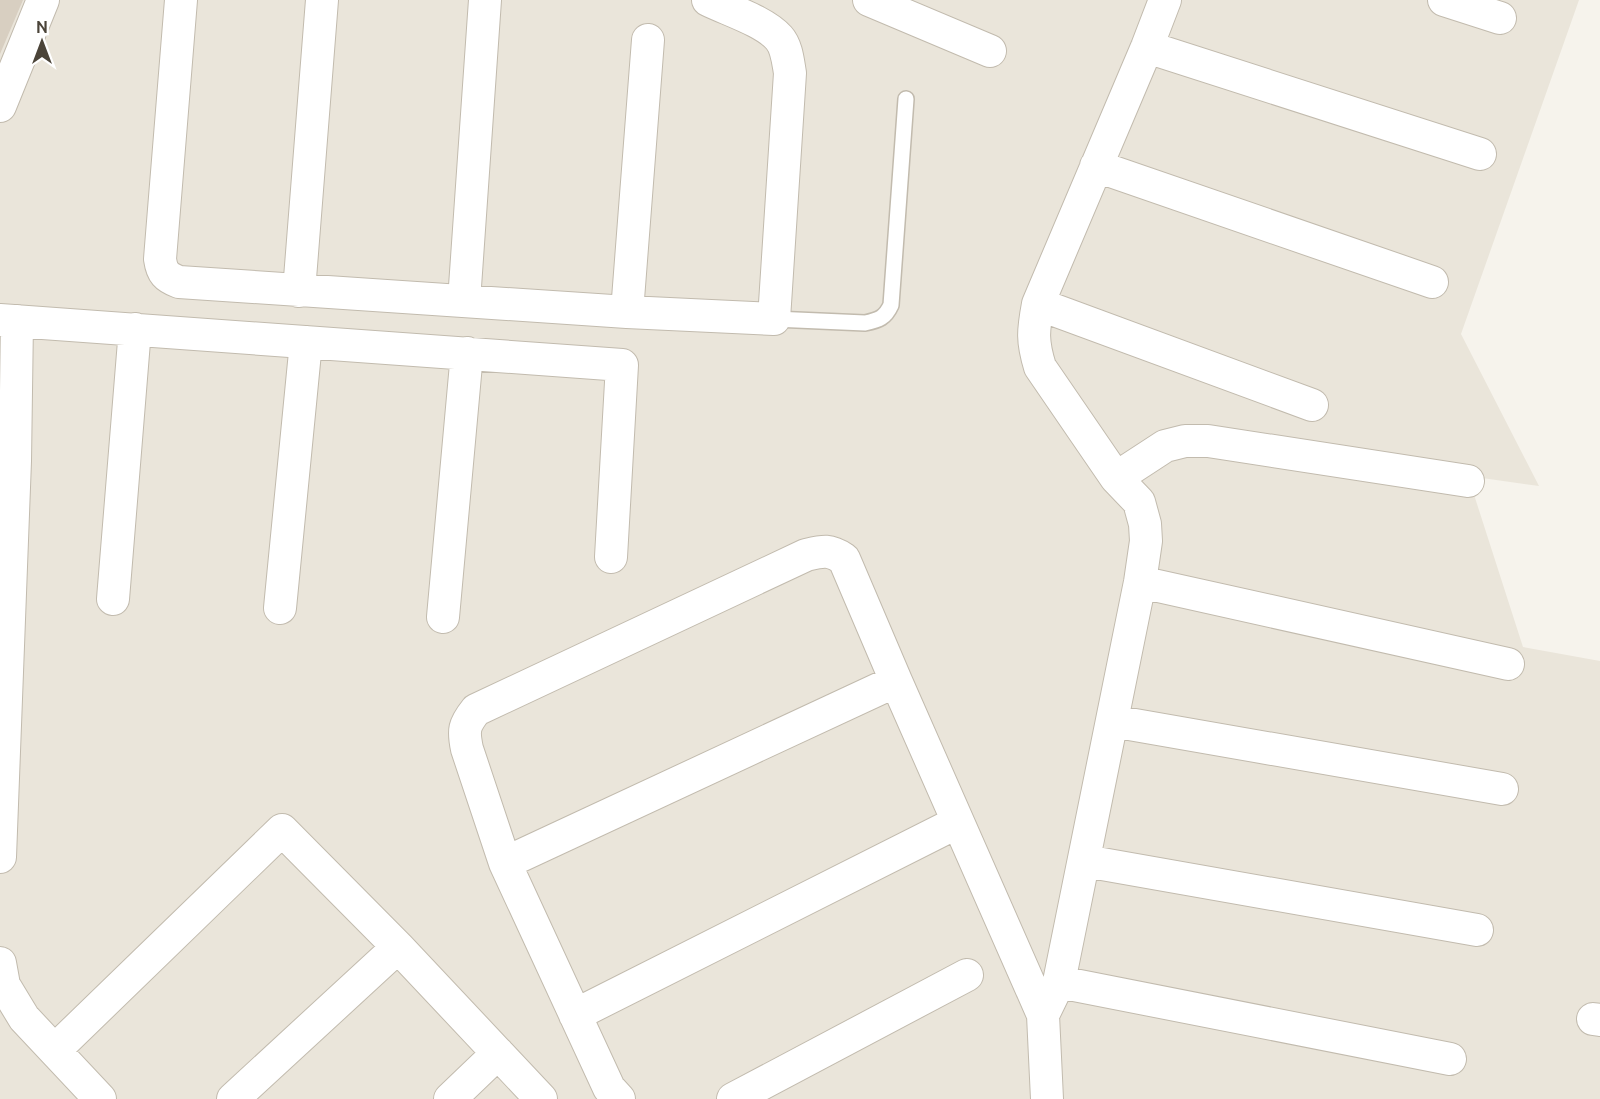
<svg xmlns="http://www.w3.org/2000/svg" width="1600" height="1099" viewBox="0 0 1600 1099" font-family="Ubuntu,sans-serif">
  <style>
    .residential { fill: #eae5da }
    .building { fill: #d8cfc1 }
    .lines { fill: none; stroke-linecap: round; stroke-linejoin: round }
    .lane-casing { stroke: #c2bbae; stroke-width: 18 }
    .street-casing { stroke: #c2bbae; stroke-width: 34 }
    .lane { stroke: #fff; stroke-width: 15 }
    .street { stroke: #fff; stroke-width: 32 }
  </style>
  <rect width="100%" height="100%" fill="#f6f3ec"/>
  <path class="residential" d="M 0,0 L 1579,0 L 1461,334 L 1539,486 L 1468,476 L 1523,647 L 1600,661 L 1600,1099 L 0,1099 Z"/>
  <path class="building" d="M 0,0 L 23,0 L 0,54 Z"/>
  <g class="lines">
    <defs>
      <path id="lane" d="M 774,319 L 865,323 C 879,320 885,318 891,305 L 906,99"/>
      <path id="street" d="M 181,0 L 160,259 C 162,273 166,277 179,282 L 627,312 L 774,319 L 790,73 C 788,62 787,47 779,38 C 764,21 728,10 708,0
        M 869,0 L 990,51
        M 1444,0 L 1500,18
        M 1147,47 L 1480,154
        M 0,106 L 43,0
        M 1096,166 L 1432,282
        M 299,291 L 322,0
        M 464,301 L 485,0
        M 1038,304 L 1312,405
        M 627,312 L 648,40
        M 0,320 L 622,365 L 611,557
        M 1116,478 L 1165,446 L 1185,441 L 1208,441 L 1468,481
        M 1140,582 L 1508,664
        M 113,599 L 135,329
        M 280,608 L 306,342
        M 443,617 L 467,353
        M 1112,721 L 1502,789
        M 0,857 L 15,461 L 17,321
        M 1085,861 L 1477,930
        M 505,863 L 896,681
        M 0,963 L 4,985 L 24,1018 L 100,1099
        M 1059,982 L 1450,1059
        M 575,1015 L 958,822
        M 1043,1015 L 1059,982 L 1140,582 L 1146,541 L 1145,524 L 1139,502 L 1116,478 L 1040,367 C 1032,341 1033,331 1038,304 L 1147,47 L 1165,0
        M 1593,1019 L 1600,1020
        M 55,1050 L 282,830 L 398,947 L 541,1099
        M 233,1099 L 398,947
        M 450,1099 L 498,1053
        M 619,1099 L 609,1088 L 505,863 L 467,749 C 463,730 464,725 476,710 L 806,555 C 823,551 829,549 844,559 L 896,681 L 1043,1015 L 1047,1099
        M 733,1099 L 967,975"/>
    </defs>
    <use href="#lane" class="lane-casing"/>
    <use href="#street" class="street-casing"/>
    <use href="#lane" class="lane"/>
    <use href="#street" class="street"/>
  </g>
  <g transform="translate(42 42)" stroke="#ffffff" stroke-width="4.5" paint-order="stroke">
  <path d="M0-4.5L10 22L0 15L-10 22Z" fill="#4b4439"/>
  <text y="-9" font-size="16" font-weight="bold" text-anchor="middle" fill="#4b4439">N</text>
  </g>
</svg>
